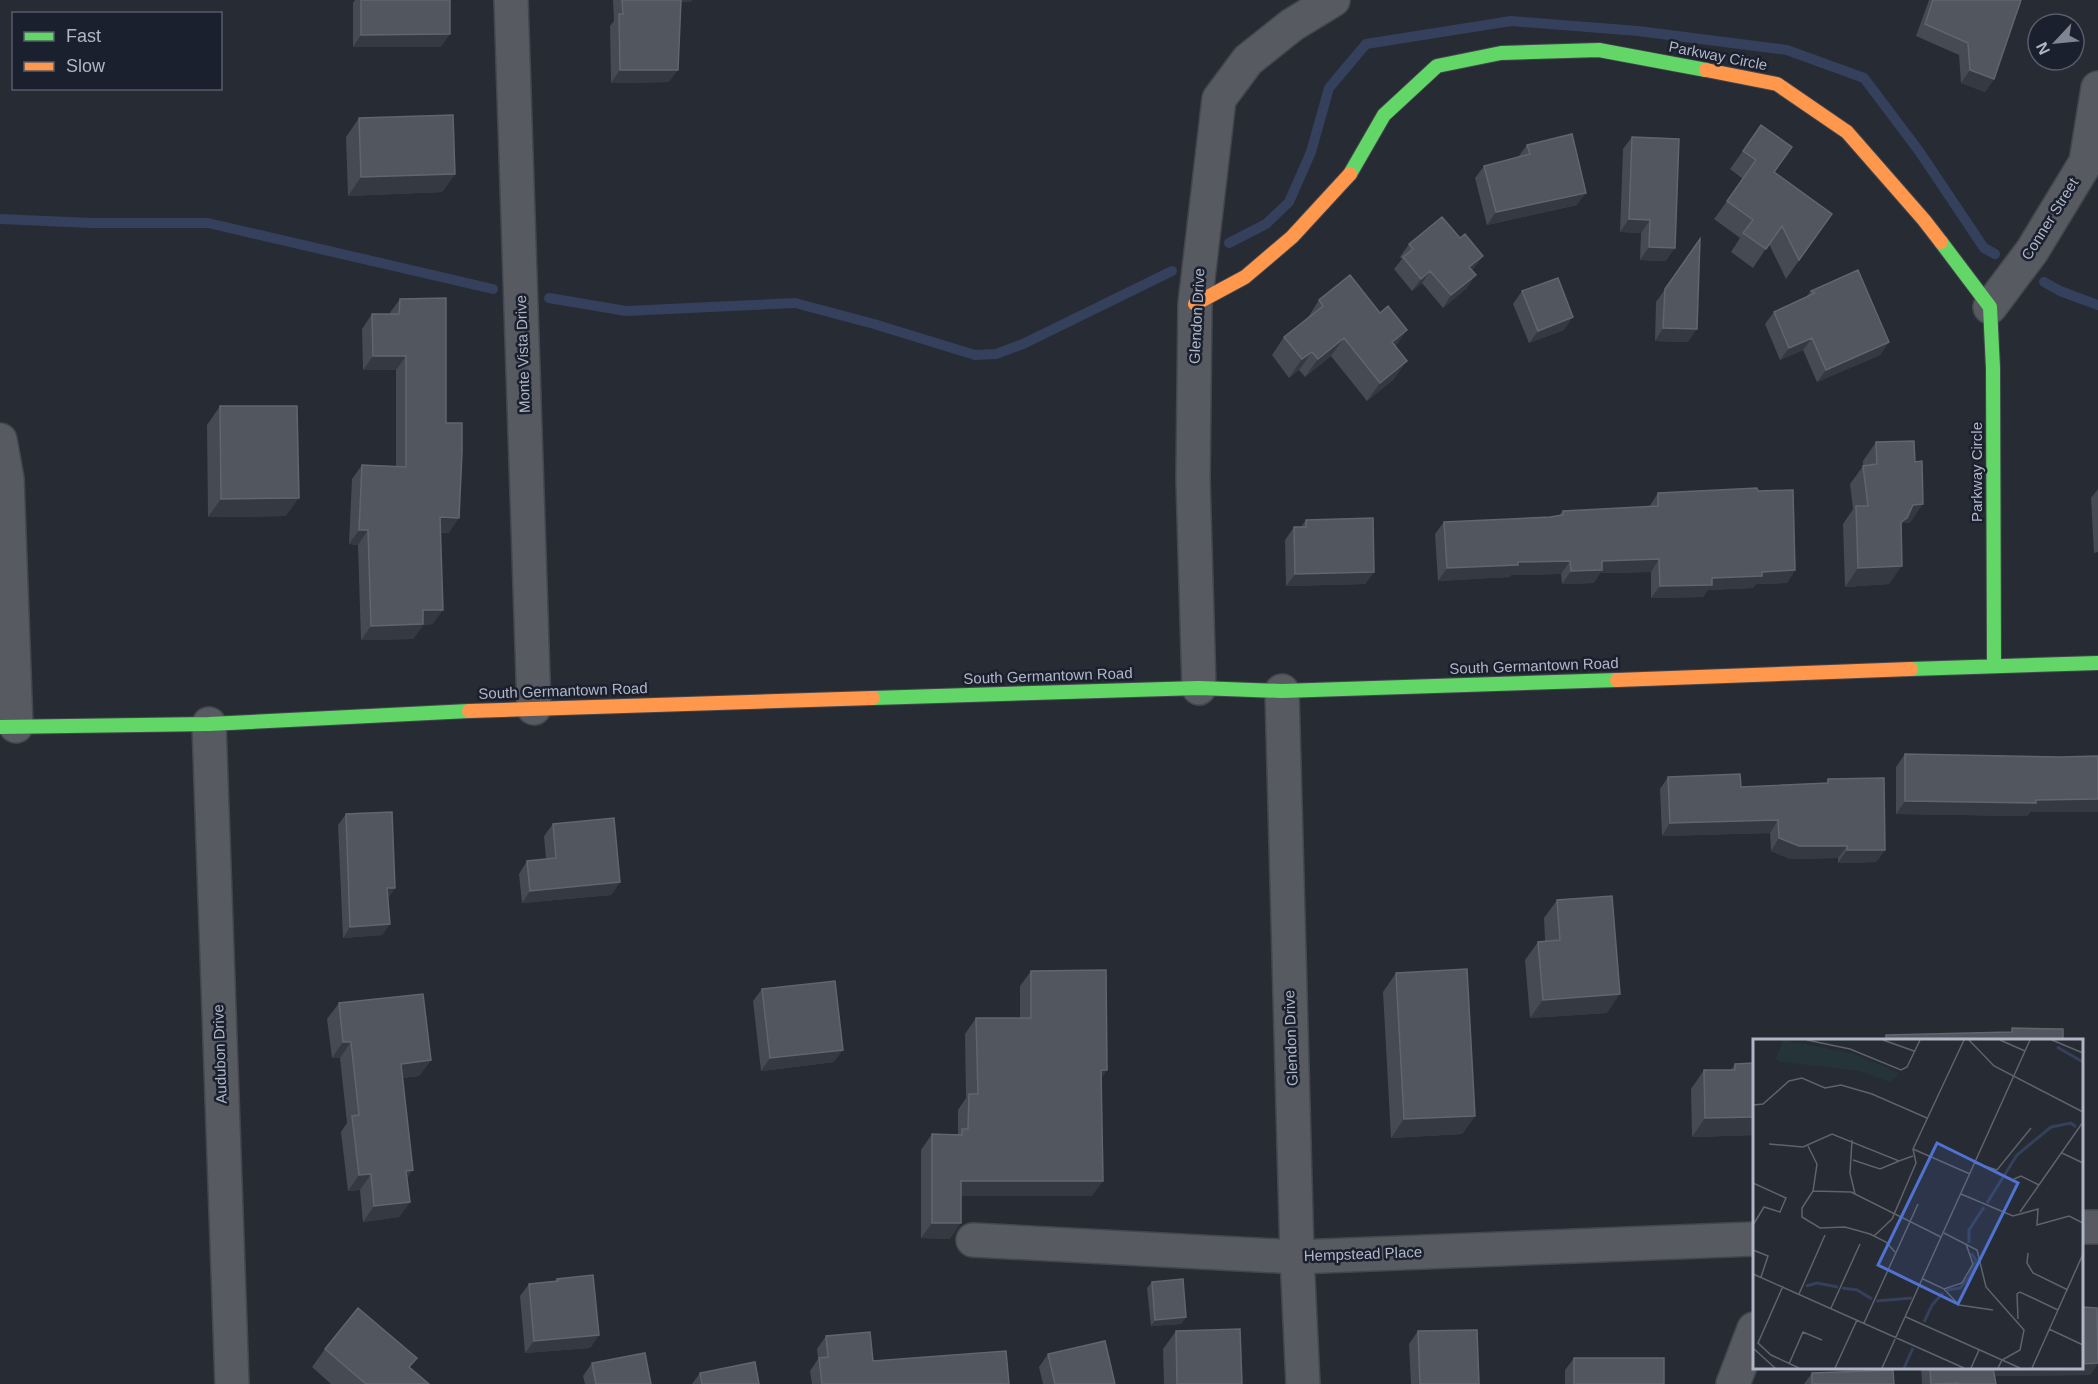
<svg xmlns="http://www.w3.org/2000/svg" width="2098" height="1384" viewBox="0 0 2098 1384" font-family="Arial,sans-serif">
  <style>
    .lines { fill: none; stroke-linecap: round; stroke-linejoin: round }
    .stream { stroke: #34405c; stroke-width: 10 }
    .street-casing { stroke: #43464d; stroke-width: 36 }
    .fast-casing { stroke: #43464d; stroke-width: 16 }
    .slow-casing { stroke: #43464d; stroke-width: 16 }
    .street { stroke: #575a61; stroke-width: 33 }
    .fast { stroke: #63d668; stroke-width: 14 }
    .slow { stroke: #ff974d; stroke-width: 14 }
    .wall { fill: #464a53 }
    .shaded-wall { fill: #353941 }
    .building { fill: #51565f; stroke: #60656f; stroke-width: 1.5 }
    .labels { text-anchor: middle; stroke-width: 5; stroke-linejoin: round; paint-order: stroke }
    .street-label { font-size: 15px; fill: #b0b6c5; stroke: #1a202e }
    .inset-river { fill: none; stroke: #34405c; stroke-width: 3 }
    .inset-road { fill: none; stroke: #5e636d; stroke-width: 1.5 }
    .view { fill: #5072d1; fill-opacity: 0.15; stroke: #5072d1; stroke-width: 3 }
    .inset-edge { fill: none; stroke: #b0b6c5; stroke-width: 3 }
  </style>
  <rect width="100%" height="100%" fill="#272b33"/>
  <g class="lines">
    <path class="stream" d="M 0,219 L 92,223 L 208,223 L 493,289
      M 1229,243 L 1266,224 L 1289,202 L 1311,152 L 1329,88 L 1366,44 L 1511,21 L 1638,31 L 1787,50 L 1864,78 L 1919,151 L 1984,248 L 1995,254
      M 2044,282 L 2060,291 L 2098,305
      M 549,298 L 626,311 L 795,303 L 874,324 L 975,355 L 996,354 L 1023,344 L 1172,271"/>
    <defs>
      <path id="street" d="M 511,0 L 534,708
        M 1990,307 L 2032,251 L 2086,162 L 2098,88
        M 0,440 L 7,479 L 16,726
        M 1199,688 L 1193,479 L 1195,304 L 1219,99 L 1248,60 L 1292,25 L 1333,0
        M 1282,691 L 1297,1257 L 1303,1384
        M 209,724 L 232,1384
        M 2082,1227 L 2098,1227
        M 973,1240 L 1297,1257 L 1754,1239
        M 1733,1384 L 1754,1329"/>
      <path id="fast" d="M 1350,174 L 1384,115 L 1437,66 L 1501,53 L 1599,50 L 1706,70
        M 1941,242 L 1990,307 L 1993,368 L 1994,666
        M 1911,669 L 2098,663
        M 873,698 L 1199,688 L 1282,691 L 1617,680
        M 0,727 L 209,724 L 469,711"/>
      <path id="slow" d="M 1706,70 L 1777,84 L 1847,132 L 1924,220 L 1941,242
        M 1195,304 L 1245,277 L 1292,237 L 1350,174
        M 1617,680 L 1911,669
        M 469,711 L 873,698"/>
    </defs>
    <use href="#street" class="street-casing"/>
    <use href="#fast" class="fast-casing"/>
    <use href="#slow" class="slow-casing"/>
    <use href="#street" class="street"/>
    <use href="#fast" class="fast"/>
    <use href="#slow" class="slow"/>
  </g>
  <path class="wall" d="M 355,0 L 450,0 L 441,47 L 353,47 L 353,3 Z
    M 613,0 L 692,0 L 690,2 L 681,2 L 669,82 L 611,83 L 610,26 L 614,21 Z
    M 1929,0 L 2021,0 L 1994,79 L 1985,92 L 1961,83 L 1959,55 L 1916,36 Z
    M 359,118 L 455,174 L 442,192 L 348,196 L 346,137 Z
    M 1761,125 L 1775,172 L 1832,214 L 1786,279 L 1769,244 L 1753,268 L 1731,252 L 1740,238 L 1714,219 L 1743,179 L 1730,169 Z
    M 1632,137 L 1666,261 L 1640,260 L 1641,233 L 1620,232 L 1623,149 Z
    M 1527,145 L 1577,205 L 1487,225 L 1475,178 L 1484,166 L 1518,157 Z
    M 1460,238 L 1483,256 L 1472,270 L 1467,288 L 1443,308 L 1422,283 L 1412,291 L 1394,269 L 1402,259 L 1400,257 L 1409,244 Z
    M 1700,239 L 1688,342 L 1655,341 L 1656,302 Z
    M 1522,291 L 1564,330 L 1529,343 L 1513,304 Z
    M 1811,291 L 1889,342 L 1880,355 L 1817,382 L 1803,350 L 1780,360 L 1765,324 L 1774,312 L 1806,297 Z
    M 400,299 L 446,423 L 449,533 L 440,533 L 433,624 L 423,625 L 413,639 L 361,640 L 358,545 L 349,544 L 352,479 L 362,465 L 396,466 L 396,370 L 363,370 L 362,329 L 372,314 L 389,314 Z
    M 1319,300 L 1395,347 L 1394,379 L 1367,401 L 1331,356 L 1305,377 L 1299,370 L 1289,378 L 1272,355 L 1284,337 L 1307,319 Z
    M 220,406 L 286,516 L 208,517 L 207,425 Z
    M 1876,442 L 1910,523 L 1903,523 L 1901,526 L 1889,584 L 1845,587 L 1843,524 L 1853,509 L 1850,484 L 1863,466 L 1863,461 Z
    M 2098,489 L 2098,552 L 2094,553 L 2091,498 Z
    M 1758,491 L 1795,570 L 1787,583 L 1756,584 L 1753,588 L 1708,590 L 1703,597 L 1651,598 L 1651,572 L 1600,573 L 1594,583 L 1562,584 L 1561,574 L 1511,575 L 1509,577 L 1438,581 L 1435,534 L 1444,522 L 1550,517 L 1559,515 L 1563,511 L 1649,507 L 1658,493 Z
    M 1306,520 L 1374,572 L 1365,584 L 1286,586 L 1285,540 L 1294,527 L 1301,527 Z
    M 1905,754 L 2060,757 L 2098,756 L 2098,812 L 2030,812 L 2027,816 L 1896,814 L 1896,767 Z
    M 1668,777 L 1741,787 L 1826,783 L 1828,779 L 1885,850 L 1876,862 L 1838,863 L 1838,858 L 1790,859 L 1771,851 L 1770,833 L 1662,836 L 1660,789 Z
    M 346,814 L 388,899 L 390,924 L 382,935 L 343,938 L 338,825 Z
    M 553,824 L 620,882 L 611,895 L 522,903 L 519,874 L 527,861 L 546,859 L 544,836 Z
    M 1557,900 L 1607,1013 L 1530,1018 L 1525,960 L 1538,942 L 1545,941 L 1544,918 Z
    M 1031,971 L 1107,1070 L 1101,1078 L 1092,1196 L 961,1196 L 950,1239 L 921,1238 L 921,1150 L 932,1134 L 958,1135 L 958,1110 L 966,1098 L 965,1034 L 976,1018 L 1020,1018 L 1020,986 Z
    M 1396,973 L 1475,1116 L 1462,1134 L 1391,1138 L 1383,992 Z
    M 762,989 L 834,1062 L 761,1071 L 753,1001 Z
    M 339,1003 L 431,1060 L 419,1076 L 402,1078 L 407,1179 L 410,1202 L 399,1217 L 363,1222 L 360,1190 L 348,1191 L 341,1132 L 347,1123 L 340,1058 L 332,1058 L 327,1019 Z
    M 1755,1063 L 1755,1135 L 1692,1137 L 1691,1089 L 1704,1070 L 1731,1070 L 1735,1064 Z
    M 557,1279 L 599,1335 L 590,1348 L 525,1353 L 520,1296 L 529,1284 L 555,1281 Z
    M 1152,1282 L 1186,1317 L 1181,1324 L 1151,1326 L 1147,1288 Z
    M 1176,1331 L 1242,1384 L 1164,1384 L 1163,1349 Z
    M 1418,1331 L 1479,1384 L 1411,1384 L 1409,1344 Z
    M 826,1336 L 873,1361 L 1009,1384 L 812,1384 L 810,1371 L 818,1359 L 817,1349 Z
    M 325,1349 L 410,1368 L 429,1384 L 331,1384 L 312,1367 Z
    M 1048,1354 L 1115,1384 L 1043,1384 L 1039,1367 Z
    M 1574,1358 L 1664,1384 L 1565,1384 L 1565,1370 Z
    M 592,1363 L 651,1384 L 585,1384 L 583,1376 Z
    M 2098,1363 L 2090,1375 L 1994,1376 L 1996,1384 L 1922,1384 L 1921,1368 L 2082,1368 Z
    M 700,1373 L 759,1384 L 692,1384 Z
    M 1812,1373 L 1894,1384 L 1804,1384 Z"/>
  <path class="shaded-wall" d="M 674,0 L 692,0 L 690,2 L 673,2 Z
    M 450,34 L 441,47 L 353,47 L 361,35 Z
    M 620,70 L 678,70 L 669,82 L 611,83 Z
    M 1970,70 L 1994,79 L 1985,92 L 1961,83 Z
    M 455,174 L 442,192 L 348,196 L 361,177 Z
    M 1586,193 L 1577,205 L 1487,225 L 1496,212 Z
    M 1629,219 L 1650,220 L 1641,233 L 1620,232 Z
    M 1649,247 L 1675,248 L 1666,261 L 1640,260 Z
    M 1483,256 L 1474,268 L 1460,279 L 1469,267 Z
    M 1430,271 L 1422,283 L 1412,291 L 1421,279 Z
    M 1476,275 L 1467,288 L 1443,308 L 1451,295 Z
    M 1573,317 L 1564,330 L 1529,343 L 1538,331 Z
    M 1663,328 L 1697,329 L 1688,342 L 1655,341 Z
    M 1407,330 L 1394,349 L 1392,342 Z
    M 1344,338 L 1331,356 L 1305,377 L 1318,359 Z
    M 1812,338 L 1803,350 L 1780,360 L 1789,348 Z
    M 1889,342 L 1880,355 L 1817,382 L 1826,370 Z
    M 1312,352 L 1299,370 L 1289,378 L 1302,359 Z
    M 373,356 L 406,356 L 396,370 L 363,370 Z
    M 1407,361 L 1394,379 L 1367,401 L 1380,383 Z
    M 299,498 L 286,516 L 208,517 L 221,499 Z
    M 1923,504 L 1910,523 L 1903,523 L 1894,536 L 1888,540 L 1913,505 Z
    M 440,517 L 459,518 L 449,533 L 429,532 Z
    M 359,530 L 368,530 L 358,545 L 349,544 Z
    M 1659,559 L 1651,572 L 1600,573 L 1594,583 L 1562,584 L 1571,571 L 1602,561 Z
    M 1570,561 L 1561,574 L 1511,575 L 1509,577 L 1438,581 L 1447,568 L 1518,562 Z
    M 1902,566 L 1889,584 L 1845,587 L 1858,568 Z
    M 1795,570 L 1787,583 L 1756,584 L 1753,588 L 1708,590 L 1703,597 L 1651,598 L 1660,586 L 1762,572 Z
    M 1374,572 L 1365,584 L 1286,586 L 1295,574 Z
    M 423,610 L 443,610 L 433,624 L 423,625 L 413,639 L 361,640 L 371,626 Z
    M 2098,799 L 2098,812 L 2030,812 L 2027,816 L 1896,814 L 1905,801 Z
    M 1778,820 L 1770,833 L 1662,836 L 1670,823 Z
    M 1779,838 L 1847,846 L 1838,858 L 1790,859 L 1771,851 Z
    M 1847,850 L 1885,850 L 1876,862 L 1838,863 Z
    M 620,882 L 611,895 L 522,903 L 530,891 Z
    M 387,888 L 395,888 L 388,899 Z
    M 390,924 L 382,935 L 343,938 L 350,927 Z
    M 1620,994 L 1607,1013 L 1530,1018 L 1543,1000 Z
    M 343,1042 L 351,1042 L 340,1058 L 332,1058 Z
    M 843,1050 L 834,1062 L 761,1071 L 770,1058 Z
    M 431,1060 L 419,1076 L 390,1079 L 401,1064 Z
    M 1101,1070 L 1107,1070 L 1096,1086 Z
    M 1475,1116 L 1462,1134 L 1391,1138 L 1404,1119 Z
    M 1755,1117 L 1755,1135 L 1692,1137 L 1705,1118 Z
    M 413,1170 L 402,1186 L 406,1171 Z
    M 371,1174 L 360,1190 L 348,1191 L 359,1175 Z
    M 961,1181 L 1103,1181 L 1092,1196 L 950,1196 Z
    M 410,1202 L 399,1217 L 363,1222 L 374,1206 Z
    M 932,1223 L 961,1223 L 950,1239 L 921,1238 Z
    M 1186,1317 L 1181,1324 L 1151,1326 L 1155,1320 Z
    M 599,1335 L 590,1348 L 525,1353 L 534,1341 Z
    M 2098,1363 L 2090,1375 L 1984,1376 L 1990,1368 L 2082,1368 L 2082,1364 Z
    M 1958,1383 L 1957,1384 L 1930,1384 L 1931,1384 Z"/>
  <path class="building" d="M 361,0 L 450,0 L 450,34 L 361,35 Z
    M 622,0 L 681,0 L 678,70 L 620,70 L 619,14 L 623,14 Z
    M 1933,0 L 2021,0 L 1994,79 L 1970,70 L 1968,43 L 1925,24 Z
    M 453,115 L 455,174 L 361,177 L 359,118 Z
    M 1761,125 L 1792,147 L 1774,172 L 1832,214 L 1799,260 L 1782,226 L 1766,249 L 1743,233 L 1753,220 L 1727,201 L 1756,160 L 1743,151 Z
    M 1572,134 L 1586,193 L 1496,212 L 1484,166 L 1530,154 L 1527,145 Z
    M 1632,137 L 1679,139 L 1675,248 L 1649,247 L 1650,220 L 1629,219 Z
    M 1442,217 L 1460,238 L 1465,234 L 1483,256 L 1469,267 L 1476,275 L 1451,295 L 1430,271 L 1421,279 L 1403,257 L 1413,249 L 1409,244 Z
    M 1700,239 L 1697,329 L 1663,328 L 1665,289 Z
    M 1858,270 L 1889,342 L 1826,370 L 1812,338 L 1789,348 L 1774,312 L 1815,293 L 1811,291 Z
    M 1350,275 L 1380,313 L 1388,306 L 1407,330 L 1392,342 L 1407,361 L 1380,383 L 1344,338 L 1318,359 L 1312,352 L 1302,359 L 1284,337 L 1323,306 L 1319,300 Z
    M 1558,278 L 1573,317 L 1538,331 L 1522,291 Z
    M 446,298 L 446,423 L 462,423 L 462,452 L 459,518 L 440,517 L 443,610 L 423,610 L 423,624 L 371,626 L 368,530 L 359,530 L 362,465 L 406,467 L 406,356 L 373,356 L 372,314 L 399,314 L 400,299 Z
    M 220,406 L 297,406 L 299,498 L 221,499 Z
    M 1914,441 L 1915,462 L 1922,461 L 1923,504 L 1913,505 L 1907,518 L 1901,522 L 1902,566 L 1858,568 L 1856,506 L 1868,506 L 1863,466 L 1877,464 L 1876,442 Z
    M 1757,488 L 1758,491 L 1793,490 L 1795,570 L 1762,572 L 1762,576 L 1712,578 L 1712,585 L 1660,586 L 1659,559 L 1602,561 L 1602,570 L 1571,571 L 1570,561 L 1518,562 L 1518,565 L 1447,568 L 1444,522 L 1550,517 L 1563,515 L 1563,511 L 1658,506 L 1658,493 Z
    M 1373,518 L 1374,572 L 1295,574 L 1294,527 L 1306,527 L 1306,520 Z
    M 1905,754 L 2060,757 L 2098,756 L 2098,799 L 2036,800 L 2036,803 L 1905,801 Z
    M 1740,774 L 1741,787 L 1828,783 L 1828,779 L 1884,778 L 1885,850 L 1847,850 L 1847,846 L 1799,846 L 1779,838 L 1778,820 L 1670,823 L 1668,777 Z
    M 392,812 L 395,888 L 387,888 L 390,924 L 350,927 L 346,814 Z
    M 614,818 L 620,882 L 530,891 L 527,861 L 556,858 L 553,824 Z
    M 1612,896 L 1620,994 L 1543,1000 L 1538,942 L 1560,940 L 1557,900 Z
    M 1467,969 L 1475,1116 L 1404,1119 L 1396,973 Z
    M 1106,970 L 1107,1070 L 1101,1070 L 1103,1181 L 961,1181 L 961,1223 L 932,1223 L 932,1134 L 962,1135 L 962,1129 L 968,1129 L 969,1094 L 978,1094 L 976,1018 L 1031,1018 L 1031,971 Z
    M 835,981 L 843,1050 L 770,1058 L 762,989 Z
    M 423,994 L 431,1060 L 401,1064 L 413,1170 L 406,1171 L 410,1202 L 374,1206 L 371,1174 L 359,1175 L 352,1116 L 359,1115 L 351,1042 L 343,1042 L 339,1003 Z
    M 2012,1028 L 2063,1029 L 2063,1041 L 1886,1041 L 1886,1035 L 2012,1032 Z
    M 1755,1063 L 1755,1117 L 1705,1118 L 1704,1070 L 1735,1070 L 1735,1064 Z
    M 593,1275 L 599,1335 L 534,1341 L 529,1284 L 558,1281 L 557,1279 Z
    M 1183,1279 L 1186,1317 L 1155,1320 L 1152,1282 Z
    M 2082,1307 L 2097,1308 L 2098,1363 L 2082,1364 Z
    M 358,1308 L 417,1358 L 409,1367 L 429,1384 L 366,1384 L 325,1349 Z
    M 1240,1329 L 1242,1384 L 1177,1384 L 1176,1331 Z
    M 1477,1330 L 1479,1384 L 1420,1384 L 1418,1331 Z
    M 870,1332 L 873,1361 L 1006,1351 L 1009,1384 L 822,1384 L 819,1358 L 828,1357 L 826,1336 Z
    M 1105,1341 L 1115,1384 L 1055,1384 L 1048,1354 Z
    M 645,1353 L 651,1384 L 596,1384 L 592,1363 Z
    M 1574,1358 L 1664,1358 L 1664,1384 L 1574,1384 Z
    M 755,1362 L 759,1384 L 702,1384 L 700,1373 Z
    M 1930,1368 L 1993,1368 L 1996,1384 L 1958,1384 L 1958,1383 L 1931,1384 Z
    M 1893,1370 L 1894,1384 L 1812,1384 L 1812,1373 Z"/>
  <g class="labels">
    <g class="street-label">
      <text transform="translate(1718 56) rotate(11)" y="5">Parkway Circle</text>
      <text transform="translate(2050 219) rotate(-58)" y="5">Conner Street</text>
      <text transform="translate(1197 316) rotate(-87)" y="5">Glendon Drive</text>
      <text transform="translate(523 354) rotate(-92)" y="5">Monte Vista Drive</text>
      <text transform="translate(1977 472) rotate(-90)" y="5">Parkway Circle</text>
      <text transform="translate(1534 666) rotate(-2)" y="5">South Germantown Road</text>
      <text transform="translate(1048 676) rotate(-2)" y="5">South Germantown Road</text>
      <text transform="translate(563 691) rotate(-2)" y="5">South Germantown Road</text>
      <text transform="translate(1291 1038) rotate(-92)" y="5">Glendon Drive</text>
      <text transform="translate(220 1054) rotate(-92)" y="5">Audubon Drive</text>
      <text transform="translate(1363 1254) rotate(-2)" y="5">Hempstead Place</text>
    </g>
  </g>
  <g transform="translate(1753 1039)">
    <rect width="330" height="330" fill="#272b33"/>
    <path d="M 30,1 L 98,14 L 133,28 L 145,34 L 145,37 L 137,43 L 107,32 L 29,23 L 23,20 Z" fill="#243439"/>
    <path class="inset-river" d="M 304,8 L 330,23M 234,164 L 264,116 L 298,88 L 318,84 L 323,88M 216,204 L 216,191 L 231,168M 53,247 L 64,244 L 85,248M 89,249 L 104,251 L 119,260M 194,251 L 207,249 L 216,238 L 223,221 L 218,214M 123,262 L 159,259M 171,283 L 179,266 L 190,254M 151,329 L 160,309"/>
    <path class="inset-road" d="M 54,1 L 97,10 L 148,31 L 154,28 L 167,1M 130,1 L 161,12M 216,1 L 241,27 L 330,73M 247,1 L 272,12M 299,1 L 330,14M 0,66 L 10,65 L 36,42 L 49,39 L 72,49 L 88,46 L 119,55 L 174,79M 99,101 L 97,134 L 102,155M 16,105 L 50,108 L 79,95 L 146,122 L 160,117M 55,107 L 64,125 L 60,152 L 49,169 L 49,178 L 67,189 L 92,188 L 117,195 L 133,203 L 142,213M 160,110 L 217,135M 309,114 L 330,124M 100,121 L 127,130 L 146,122M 222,124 L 244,131 L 278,89M 261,140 L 268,137 L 286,146M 0,144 L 33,159 L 27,173 L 11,168 L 0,186M 60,152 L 98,153 L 188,198M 208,155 L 260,177 L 285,170 L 284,186 L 316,177 L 330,184M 267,173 L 330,83M 191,194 L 224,211 L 233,248 L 271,291 L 267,311 L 249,321 L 245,329M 121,197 L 139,180 L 163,124 L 160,110 L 211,1M 0,211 L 15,217 L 8,238M 275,214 L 274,224 L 280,234 L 315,251M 0,235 L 211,329M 170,240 L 191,250 L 209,244 L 220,225 L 213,205M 30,247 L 5,304 L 18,316 L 46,329M 191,250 L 206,266 L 240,271M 46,255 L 72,196M 78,269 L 107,205M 153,278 L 267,329M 265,280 L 264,255 L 267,253 L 305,271M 111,284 L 165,165M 296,290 L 330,306M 0,309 L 22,329M 36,325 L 50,293 L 69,301M 82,329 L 104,281M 129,329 L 277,1M 218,329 L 226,311M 279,329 L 330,215"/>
    <path class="view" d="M 184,104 L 265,144 L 205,265 L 125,226 Z"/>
    <rect width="330" height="330" class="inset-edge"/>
  </g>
  <rect x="12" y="12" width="210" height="78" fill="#1a202e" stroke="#565c6a" stroke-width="1.5"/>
  <rect x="24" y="32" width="30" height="9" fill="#63d668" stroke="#565c6a" stroke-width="1.5"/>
  <text x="66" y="42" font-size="18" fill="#b0b6c5">Fast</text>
  <rect x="24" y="62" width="30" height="9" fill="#ff974d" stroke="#565c6a" stroke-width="1.5"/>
  <text x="66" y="72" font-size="18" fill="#b0b6c5">Slow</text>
  <g transform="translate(2056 42) rotate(244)"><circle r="28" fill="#1a202e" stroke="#565c6a" stroke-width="1.5"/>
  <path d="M0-4.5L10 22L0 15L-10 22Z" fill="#808592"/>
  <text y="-9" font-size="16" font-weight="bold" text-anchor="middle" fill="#b0b6c5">N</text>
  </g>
</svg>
